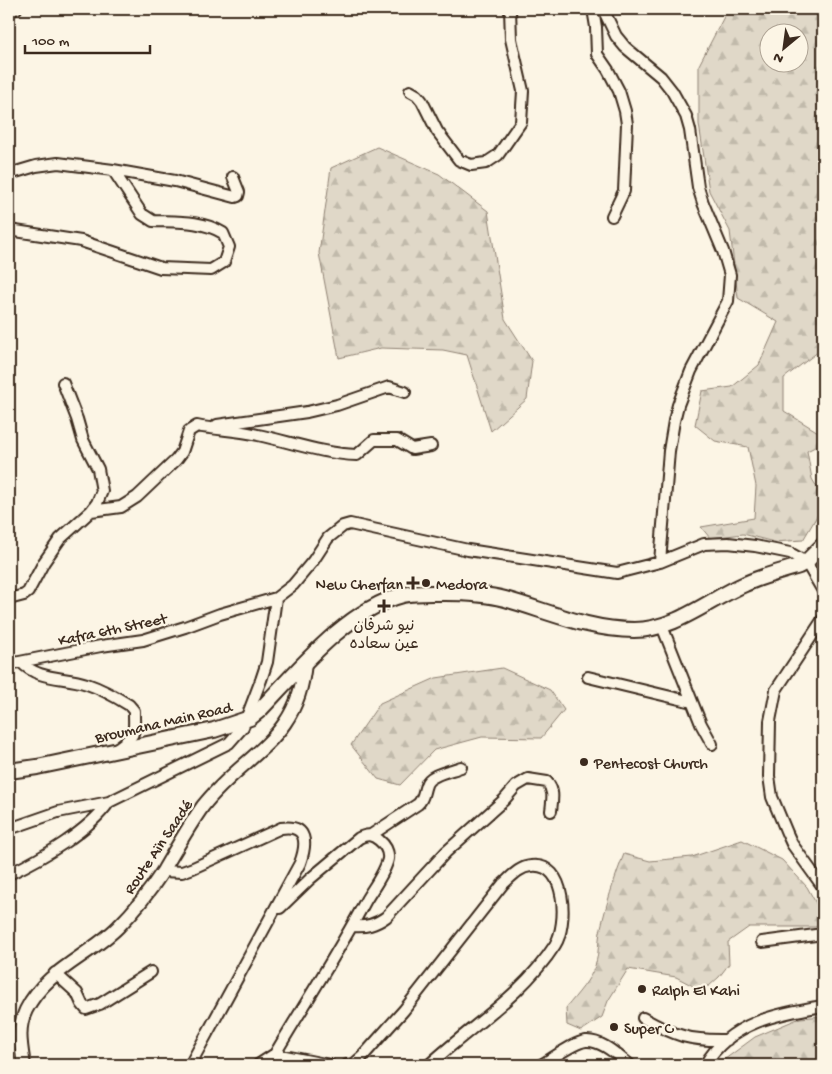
<svg xmlns="http://www.w3.org/2000/svg" width="832" height="1074" viewBox="0 0 832 1074" font-family="'Gochi Hand','Playpen Sans Arabic',sans-serif">
  <style>
    .forest { fill: url(#forest-firs); stroke: #8e8173; fill-rule: evenodd }
    .lines { fill: none; stroke-linecap: round; stroke-linejoin: round }
    .minor-casing { stroke: #3b2a1e; stroke-width: 14 }
    .tertiary-casing { stroke: #3b2a1e; stroke-width: 16 }
    .secondary-casing { stroke: #3b2a1e; stroke-width: 18 }
    .minor { stroke: #fcf5e5; stroke-width: 10 }
    .tertiary { stroke: #fcf5e5; stroke-width: 12 }
    .secondary { stroke: #fcf5e5; stroke-width: 14 }
    .poi-dot { fill: #3b2a1e; stroke: #fcf5e5; stroke-width: 2 }
    .labels { text-anchor: middle; stroke-width: 4.5; stroke-linejoin: round; paint-order: stroke }
    .poi-label { font-size: 16px; fill: #3b2a1e; stroke: #fcf5e5; text-anchor: start }
    .street-label { font-size: 16px; fill: #3b2a1e; stroke: #fcf5e5 }
  </style>
  <defs>
    <pattern id="forest-firs" width="22" height="20" patternUnits="userSpaceOnUse" patternTransform="scale(1.25)"><rect width="22" height="20" fill="#e0d8c8"/><path d="M5 1l3.5 6h-7zM16 11l3.5 6h-7z" fill="#c1baab"/></pattern>
  </defs>
  <rect width="100%" height="100%" fill="#fcf5e5"/>
  <filter id="ink" filterUnits="userSpaceOnUse"><feTurbulence type="fractalNoise" baseFrequency=".02" numOctaves="2"/><feDisplacementMap in="SourceGraphic" scale="10" xChannelSelector="R" yChannelSelector="G"/><feConvolveMatrix kernelMatrix="1 2 1 2 8 2 1 2 1" color-interpolation-filters="sRGB"/></filter>
  <g filter="url(#ink)">
    <path class="forest" d="M 728,9 L 823,9 L 823,348 L 784,378 L 784,411 L 823,435 L 823,443 L 807,451 L 812,479 L 823,497 L 823,506 L 803,540 L 774,542 L 743,534 L 710,538 L 701,527 L 754,518 L 756,486 L 748,447 L 715,441 L 695,425 L 702,391 L 732,387 L 759,365 L 778,322 L 738,298 L 730,231 L 709,191 L 699,124 L 699,65 ZM 770,32 L 800,32 L 800,62 L 770,62 Z
      M 377,147 L 439,174 L 488,211 L 505,319 L 532,361 L 527,399 L 491,431 L 467,355 L 443,350 L 381,348 L 339,358 L 319,253 L 331,168 Z
      M 502,668 L 550,690 L 564,710 L 541,738 L 482,737 L 434,750 L 400,785 L 378,779 L 351,745 L 380,703 L 436,678 Z
      M 742,840 L 782,860 L 807,887 L 823,916 L 823,923 L 815,927 L 749,927 L 728,942 L 729,964 L 719,977 L 709,986 L 695,987 L 676,977 L 628,969 L 608,1001 L 602,1017 L 581,1031 L 567,1025 L 566,1008 C 577,994 591,980 596,963 C 599,953 598,942 600,932 C 606,905 614,879 624,854 L 650,861 L 692,857 Z
      M 823,1016 L 823,1065 L 717,1065 L 755,1037 L 800,1018 Z"/>
    <g class="lines">
      <defs>
        <path id="minor" d="M 593,9 L 596,27 L 597,54 L 608,70 L 619,91 L 625,111 L 627,124 L 624,191 L 612,216
          M 603,9 L 616,36 L 625,47 L 661,77 L 672,91 L 686,116 L 690,130 L 698,187 L 703,203 L 723,251 L 730,275 L 728,301 L 691,371 L 678,405 L 674,421 L 669,451 L 660,562
          M 9,11 L 16,9
          M 410,91 L 417,95 L 422,101 L 437,131 L 459,160 L 471,165 L 486,163 L 498,155 L 521,122 L 523,91 L 511,39 L 510,9
          M 9,174 L 36,166 L 58,163 L 113,170 L 175,181 L 235,197 L 238,196 L 239,192 L 233,177
          M 9,230 L 81,241 L 161,268 L 211,270 L 224,262 L 229,247 L 223,233 C 202,220 176,222 153,221 L 142,214 L 113,170
          M 217,425 L 307,412 L 337,405 L 389,387 L 405,392
          M 91,511 L 121,507 L 137,497 L 176,460 L 182,452 L 189,431 L 197,426 C 217,430 238,430 258,435 C 291,442 323,454 357,455 L 374,440 L 397,440 L 412,449 L 431,446
          M 9,599 L 24,595 L 28,592 L 44,562 L 60,539 L 91,511 L 97,503 L 102,491 L 98,469 L 83,440 L 77,419 L 63,383
          M 823,619 L 776,690 L 770,721 L 769,776 L 772,797 L 787,833 L 792,844 L 823,887
          M 662,626 L 701,724 L 712,744
          M 21,662 C 39,681 64,676 87,684 C 102,689 116,697 129,705 L 134,711 C 134,737 137,733 116,749
          M 9,664 L 101,646 L 143,640 L 185,627 L 220,614 L 276,598 L 293,585 L 313,561 L 328,538 L 343,526 L 350,524 L 468,550 L 617,573 L 660,562 L 704,544 L 728,543 L 755,546 L 790,553 L 806,562 L 823,591
          M 588,677 L 692,702
          M 9,829 L 58,812 L 109,802 L 229,743 L 243,727 L 261,680 L 267,662 L 276,598
          M 371,835 L 418,804 C 424,798 423,793 426,785 C 429,774 451,771 461,767
          M 163,871 L 182,872 L 193,868 L 281,828 C 308,824 307,844 300,863 L 190,1065
          M 9,874 C 41,859 89,831 109,802
          M 353,926 C 366,927 375,925 386,917 L 446,852 L 504,800 L 516,786 L 528,779 L 547,782 C 555,791 552,801 551,811
          M 762,942 L 823,934
          M 55,973 L 77,993 L 82,1004 L 86,1009 L 100,1004 L 151,972
          M 643,1018 C 675,1036 690,1041 727,1040
          M 275,1054 C 305,1003 338,953 366,900 C 373,888 385,873 388,859 C 389,851 385,845 379,840 C 372,834 367,834 359,838 L 311,878 L 280,908
          M 258,1065 L 275,1054 L 330,1065
          M 347,1065 L 354,1064 L 362,1057 L 404,1010 L 503,884 C 511,877 519,867 531,866 C 567,861 568,925 555,945 C 523,995 471,1026 429,1065
          M 541,1065 C 552,1059 574,1042 586,1041 C 602,1040 618,1056 630,1065
          M 705,1065 C 729,1022 780,1013 823,1006"/>
        <path id="tertiary" d="M 24,1065 C 21,1046 17,1028 26,1010 C 46,970 88,957 118,927 C 135,910 150,891 163,871 C 176,849 188,827 203,806 C 244,753 299,741 305,662"/>
        <path id="secondary" d="M 9,771 L 37,767 L 214,730 L 250,718 L 260,710 C 298,670 348,609 403,595 C 417,592 431,593 445,593 C 465,593 486,594 505,599 C 548,611 588,630 634,630 C 675,630 708,600 745,584 C 762,576 780,572 799,566 L 806,562 L 823,545"/>
      </defs>
      <use href="#minor" class="minor-casing"/>
      <use href="#tertiary" class="tertiary-casing"/>
      <use href="#secondary" class="secondary-casing"/>
      <use href="#minor" class="minor"/>
      <use href="#tertiary" class="tertiary"/>
      <use href="#secondary" class="secondary"/>
    </g>
  </g>
  <g class="poi-dot">
    <path d="M410.5 575.5h5v5h5v5h-5v5h-5v-5h-5v-5h5z"/>
    <circle cx="426" cy="583" r="5"/>
    <path d="M381.5 598.5h5v5h5v5h-5v5h-5v-5h-5v-5h5z"/>
    <circle cx="584" cy="762" r="5"/>
    <circle cx="642" cy="989" r="5"/>
    <circle cx="614" cy="1027" r="5"/>
  </g>
  <g class="labels">
    <g class="poi-label">
      <text x="403" y="589" text-anchor="end">New Cherfan</text>
      <text x="436" y="589">Medora</text>
      <text x="384" y="630" text-anchor="middle">نيو شرفان<tspan x="384" dy="18">عين سعاده</tspan></text>
      <text x="594" y="768">Pentecost Church</text>
      <text x="652" y="995">Ralph El Kahi</text>
      <text x="624" y="1033">Super C</text>
    </g>
    <g class="street-label">
      <text transform="translate(112 628) rotate(-12)" y="6">Kafra 6th Street</text>
      <text transform="translate(163 721) rotate(-13)" y="6">Broumana Main Road</text>
      <text transform="translate(157 846) rotate(-56)" y="6">Route Aïn Saadé</text>
    </g>
  </g>
  <rect width="832" height="1074" fill="none" stroke="#fcf5e5" stroke-width="30"/>
  <rect x="15" y="15" width="802" height="1044" fill="none" stroke="#3b2a1e" stroke-width="2" filter="url(#ink)"/>
  <g transform="translate(784 48) rotate(209)"><circle r="24" fill="#fcf5e5" stroke="#afa495"/>
  <path d="M0-4L9 19L0 12L-9 19Z" fill="#3b2a1e"/>
  <text y="-8" font-size="14" font-weight="bold" text-anchor="middle" fill="#3b2a1e">N</text>
  </g>
  <path d="M25 45v8h125v-8" fill="none" stroke="#3b2a1e" stroke-width="2.5"/>
  <text x="32" y="45" font-size="15" fill="#3b2a1e" stroke="#fcf5e5" stroke-width="4" paint-order="stroke">100 m</text>
</svg>
